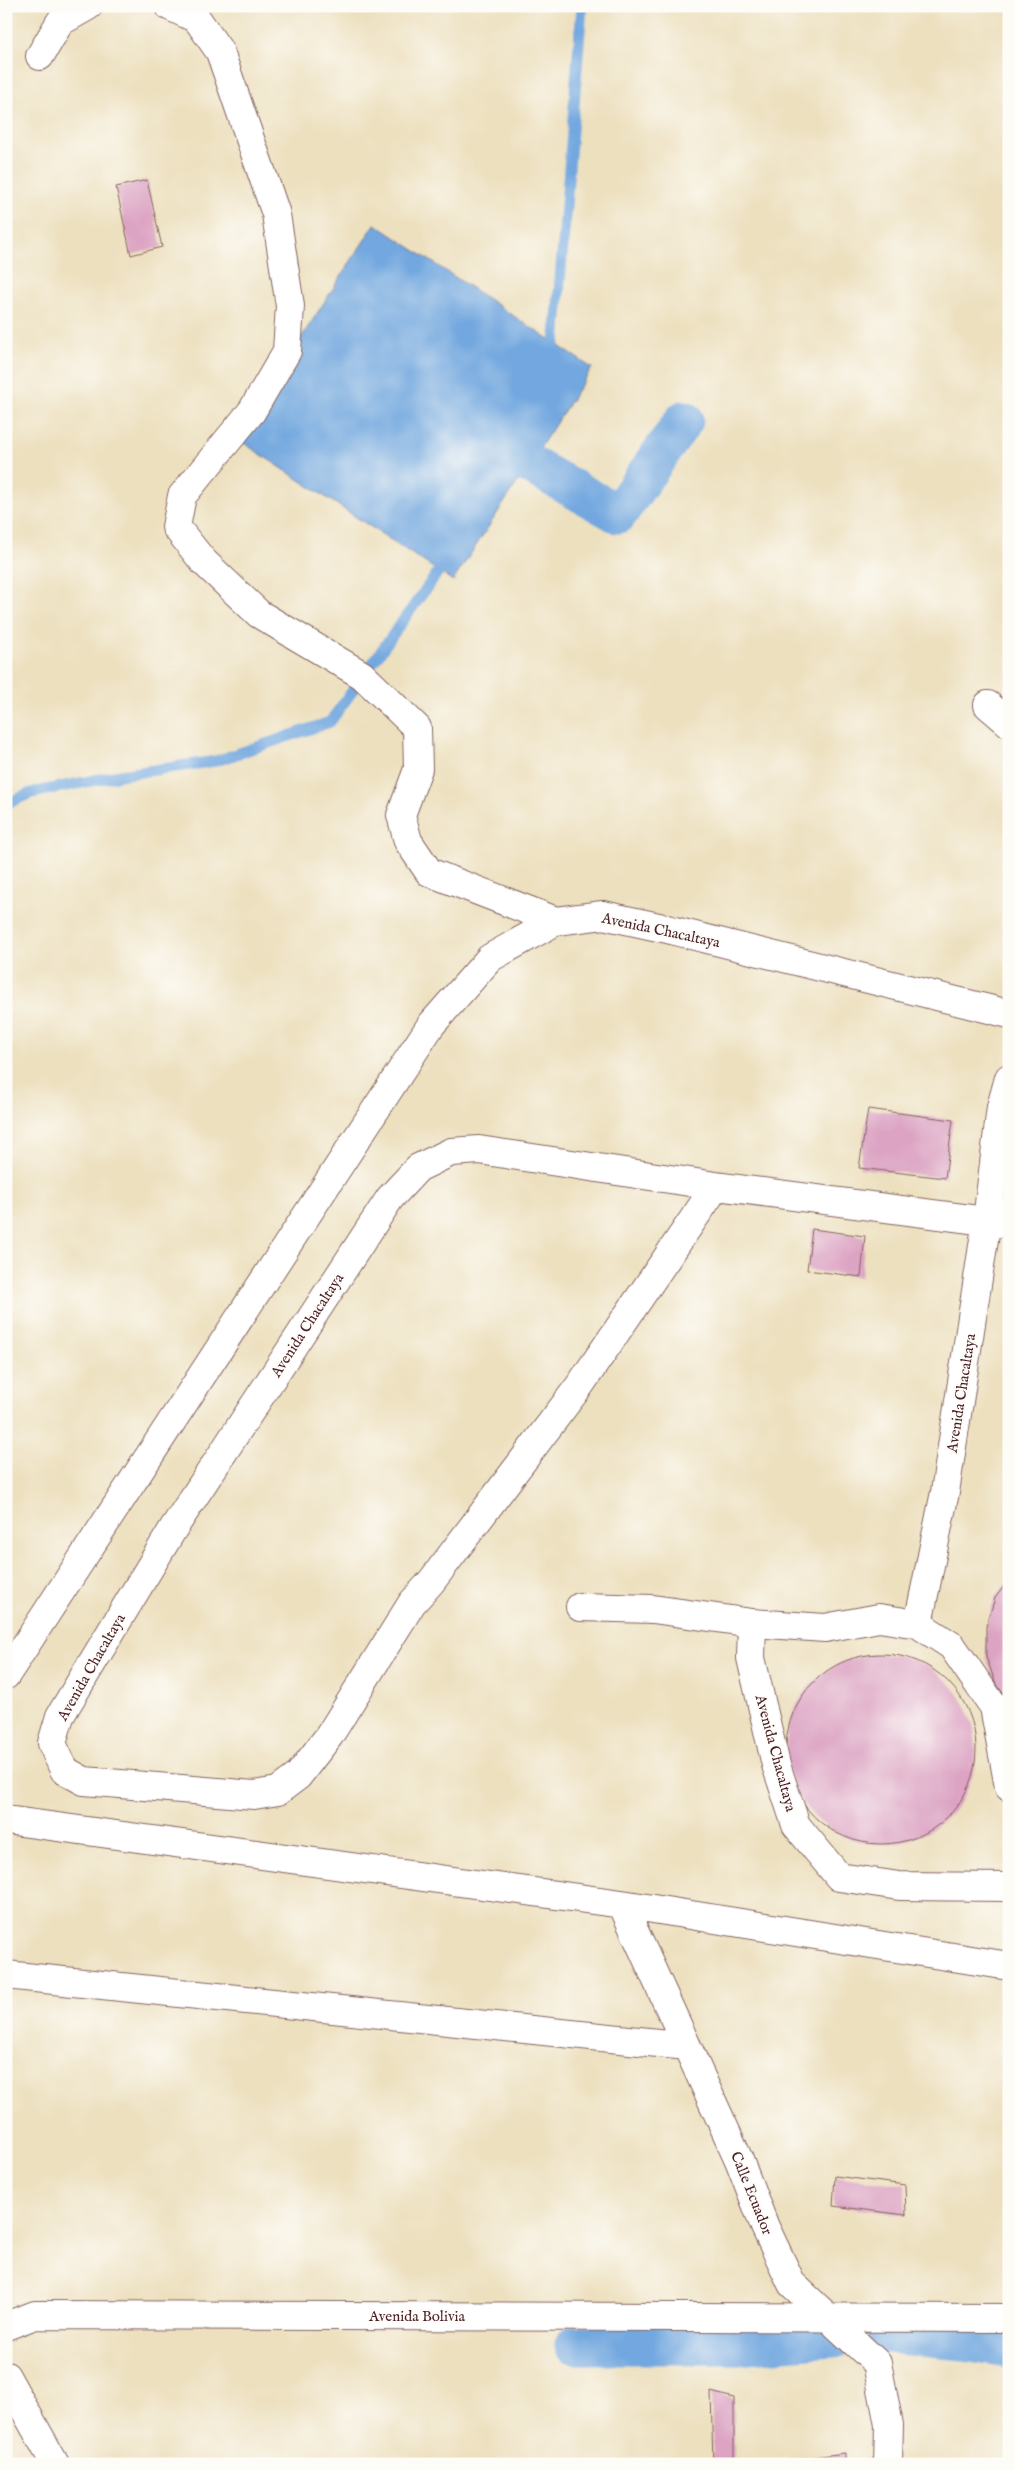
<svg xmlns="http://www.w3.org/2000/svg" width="1015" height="2470" viewBox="0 0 1015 2470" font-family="'IM FELL English',serif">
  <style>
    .water { fill: #72a7df; stroke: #5e6385 }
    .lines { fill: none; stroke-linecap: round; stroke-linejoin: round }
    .stream { stroke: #72a7df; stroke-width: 11 }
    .canal { stroke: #72a7df; stroke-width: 39 }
    .building { fill: #dca3c3 }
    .minor-casing { stroke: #83635f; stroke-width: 30 }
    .minor { stroke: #fff; stroke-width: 28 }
    .labels { text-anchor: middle; stroke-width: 4; stroke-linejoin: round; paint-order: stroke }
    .street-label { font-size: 15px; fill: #4a1f2b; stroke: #fdfcf7 }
  </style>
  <rect width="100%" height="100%" fill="#fdfcf7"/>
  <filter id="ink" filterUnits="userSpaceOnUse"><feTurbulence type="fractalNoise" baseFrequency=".02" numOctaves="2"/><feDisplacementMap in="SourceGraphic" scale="10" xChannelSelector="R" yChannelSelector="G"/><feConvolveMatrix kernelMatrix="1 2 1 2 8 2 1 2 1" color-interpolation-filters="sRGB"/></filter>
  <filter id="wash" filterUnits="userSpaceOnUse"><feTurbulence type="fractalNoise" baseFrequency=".0096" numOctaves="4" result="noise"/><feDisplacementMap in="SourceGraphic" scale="20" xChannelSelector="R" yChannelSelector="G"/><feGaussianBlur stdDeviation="1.12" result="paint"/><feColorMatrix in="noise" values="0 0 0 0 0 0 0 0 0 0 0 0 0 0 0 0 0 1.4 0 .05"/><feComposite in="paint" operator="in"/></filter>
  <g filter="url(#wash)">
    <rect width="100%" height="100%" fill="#ede0bf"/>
    <path class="water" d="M 375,224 L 592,368 L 453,581 L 236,438 Z"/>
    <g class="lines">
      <path class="stream" d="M 555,343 L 582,6
        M 6,804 L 31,793 L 120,775 L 216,761 L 330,722 L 438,572"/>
      <path class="canal" d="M 529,464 L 618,514 L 684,420
        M 574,2345 L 737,2345 L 878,2333 L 964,2341 L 1009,2348"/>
    </g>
    <g id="blocks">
      <path class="building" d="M 147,180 L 162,247 L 131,255 L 116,187 Z
        M 868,1109 L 953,1120 L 945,1178 L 859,1168 Z
        M 812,1229 L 865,1236 L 861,1277 L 807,1270 Z
        M 1009,1580 L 1009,1701 L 996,1684 L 986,1657 L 986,1627 L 995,1598 Z
        M786 1749a95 95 0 1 1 190 0a95 95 0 1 1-190 0Z
        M 835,2176 L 905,2185 L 906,2215 L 833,2206 Z
        M 711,2392 L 734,2398 L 734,2464 L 713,2464 Z
        M 845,2453 L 845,2464 L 790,2464 L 789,2460 Z"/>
    </g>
  </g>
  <g filter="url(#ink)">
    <use href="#blocks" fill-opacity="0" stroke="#83635f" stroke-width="1"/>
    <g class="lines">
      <defs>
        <path id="minor" d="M 169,6 L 197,19 L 220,52 L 276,214 L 290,306 L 287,351 L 252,411 L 182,496 L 176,527 L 203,561 L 259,614 L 362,675 L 417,728 L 418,769 L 401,815 L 408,841 L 429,872 L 556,921
          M 40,56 L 60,22 L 88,6
          M 988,705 L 1009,723
          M 716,1186 L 580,1385 L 431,1582 L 412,1603 L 329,1736 L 298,1776 L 278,1791 L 254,1795 L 84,1781 L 64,1770 L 52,1743 L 60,1716 L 173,1529 L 390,1198 L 418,1168 L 451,1152 L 479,1150 L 716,1186 L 1009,1224
          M 580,1607 L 653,1609 L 752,1623 L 825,1628 L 879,1618 L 918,1624 L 952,1646 L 994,1707 L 1009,1787
          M 752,1623 L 751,1658 L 776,1765 L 796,1825 L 839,1877 L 899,1886 L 1009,1887
          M 918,1624 L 945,1492 L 987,1220 L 1001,1107 L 1009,1078
          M 6,1675 L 431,1025 L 490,958 L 556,921 L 603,915 L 663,928 L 1009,1014
          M 6,1820 L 622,1904 L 1009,1966
          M 622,1904 L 739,2160 L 765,2227 L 792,2284 L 877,2363 L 889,2425 L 888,2464
          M 6,1975 L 687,2046
          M 6,2326 L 35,2315 L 1009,2318
          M 6,2376 L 55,2464"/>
      </defs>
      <use href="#minor" class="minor-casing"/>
      <use href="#minor" class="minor"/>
    </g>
  </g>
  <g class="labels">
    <g class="street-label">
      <text transform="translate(661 930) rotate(12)" y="5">Avenida Chacaltaya</text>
      <text transform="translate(307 1325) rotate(-57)" y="5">Avenida Chacaltaya</text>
      <text transform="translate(961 1393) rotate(-81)" y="5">Avenida Chacaltaya</text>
      <text transform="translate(91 1667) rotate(-60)" y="5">Avenida Chacaltaya</text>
      <text transform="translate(776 1753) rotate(75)" y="5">Avenida Chacaltaya</text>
      <text transform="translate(752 2193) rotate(68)" y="5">Calle Ecuador</text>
      <text x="417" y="2321">Avenida Bolivia</text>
    </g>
  </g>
  <rect width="1015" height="2470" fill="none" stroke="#fdfcf7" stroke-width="25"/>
</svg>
